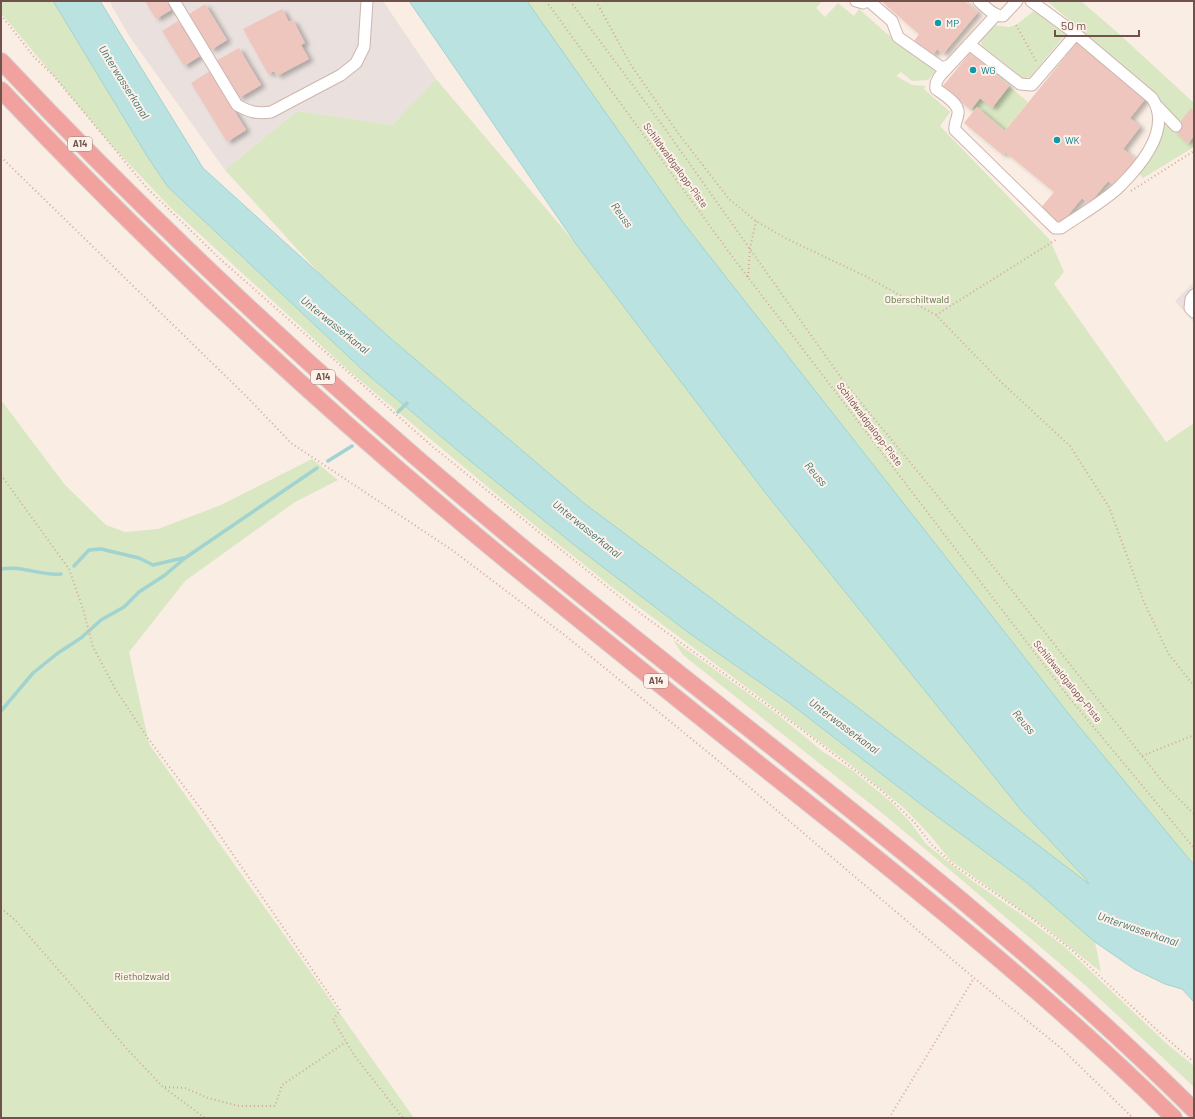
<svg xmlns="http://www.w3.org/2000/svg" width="1195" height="1119" viewBox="0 0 1195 1119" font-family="Barlow,sans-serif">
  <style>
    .industrial { fill: #eae1de }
    .green { fill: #d9e7c3 }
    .water { fill: #bae2e0; stroke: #a1d3d0 }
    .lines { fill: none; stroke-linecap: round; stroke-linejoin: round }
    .stream { stroke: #a1d3d0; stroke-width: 3.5 }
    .building { fill: #eec6bd; filter: url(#shadow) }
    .minor-casing { stroke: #cdb5ae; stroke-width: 13 }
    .highway-casing { stroke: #d7cecd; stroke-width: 18 }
    .path { stroke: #d2a9a1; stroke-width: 2; stroke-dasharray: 1 3; stroke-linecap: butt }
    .minor { stroke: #fff; stroke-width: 11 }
    .highway { stroke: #f1a29e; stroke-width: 16 }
    .culture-dot { fill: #0f9aa8; stroke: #fef1e9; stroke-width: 1.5 }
    .labels { text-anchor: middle; stroke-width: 4; stroke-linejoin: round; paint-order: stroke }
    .shield { fill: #fef1e9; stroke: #9b817a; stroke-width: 1 }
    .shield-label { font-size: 9px; font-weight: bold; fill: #71514b }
    .culture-label { font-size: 10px; fill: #0d838f; stroke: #fef1e9; text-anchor: start }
    .street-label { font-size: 10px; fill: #71514b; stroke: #fef1e9 }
    .park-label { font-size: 10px; fill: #5e7644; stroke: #fef1e9 }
    .water-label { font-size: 11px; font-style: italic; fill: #407672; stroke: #fef1e9 }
  </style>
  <defs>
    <filter id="shadow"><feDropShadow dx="4.5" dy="2.5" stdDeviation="2" flood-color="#0004"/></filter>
  </defs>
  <rect width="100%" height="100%" fill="#faede3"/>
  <path class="industrial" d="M 109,1 L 383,1 L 436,79 L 392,125 L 297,111 L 225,170 L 129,36 Z
    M 1194,282 L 1194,323 L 1175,301 Z"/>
  <path class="green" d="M 1,1 L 53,1 L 147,156 L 168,187 L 367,374 L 469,460 L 689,633 L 788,702 L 927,809 L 1026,882 L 1095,942 L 1101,972 L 1043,926 L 950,860 L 929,834 L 904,808 L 851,765 L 612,587 L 513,508 L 349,371 L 168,205 L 113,147 L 1,13 Z
    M 527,1 L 822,1 L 816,8 L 825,17 L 838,3 L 854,16 L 859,9 L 885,32 L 933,68 L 935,72 L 928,80 L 912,81 L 901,72 L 896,76 L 912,85 L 926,86 L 924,89 L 948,110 L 950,112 L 940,126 L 1050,240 L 1064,272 L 1054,284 L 1166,442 L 1194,423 L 1194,865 L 1072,718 L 682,221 Z
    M 1047,1 L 1081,1 L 1118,33 L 1194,103 L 1194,147 L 1143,178 L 1138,173 L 1162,135 L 1164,122 L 1178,123 L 1164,104 L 1140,81 Z
    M 1035,10 L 1065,32 L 1065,35 L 1031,76 L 1024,79 L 982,46 C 978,37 986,31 992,25 L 1009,27 L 1016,25 Z
    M 436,79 L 576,244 L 767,495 L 1021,810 L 1085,878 L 1089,885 L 853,704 L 585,504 L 389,337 L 319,273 L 225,170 L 297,111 L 392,125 Z
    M 1009,86 L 1028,102 L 1005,131 L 977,108 L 974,111 L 971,110 L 980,98 L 992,108 Z
    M 1,400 L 65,485 L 106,525 L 125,532 L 158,529 L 221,505 L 312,459 L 338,480 L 295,502 L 185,581 L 129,652 L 149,744 L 414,1118 L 1,1118 Z
    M 673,640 L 777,714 L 822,751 L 853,771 L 890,801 L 911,823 L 926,844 L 971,880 L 1025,917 L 1065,947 L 1167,1044 L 1194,1066 L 1194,1087 L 1085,985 L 963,881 L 887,817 L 683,655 Z"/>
  <path class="water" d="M 53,1 L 100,1 L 203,168 L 389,337 L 585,504 L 853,704 L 1089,884 L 1085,878 L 1021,810 L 767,495 L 576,244 L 409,1 L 527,1 L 682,221 L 1072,718 L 1194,865 L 1194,1002 L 1182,989 L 1165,984 L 1134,969 L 1095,942 L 1026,882 L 927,809 L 788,702 L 689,633 L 578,548 L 469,460 L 367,374 L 168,187 L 147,156 Z"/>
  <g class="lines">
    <path class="stream" d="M 398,412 L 407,403
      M 328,461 L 352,446
      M 74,566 L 89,550 L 101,549 L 139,558 L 153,565 L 183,558
      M 1,569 C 23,565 39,576 61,574
      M 1,711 L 33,673 L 58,653 L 81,638 L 101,620 L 124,607 L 139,592 L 165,575 L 185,558 L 317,468"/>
  </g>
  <path class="building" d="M 145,1 L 166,1 L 171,10 L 156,19 Z
    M 881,1 L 964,1 L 978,12 L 943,54 L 937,49 L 933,55 L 914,41 L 919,34 Z
    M 205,4 L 227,40 L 211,50 L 189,14 Z
    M 282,9 L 289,22 L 293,20 L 305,43 L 301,45 L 309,59 L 277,76 L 274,71 L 268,74 L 243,29 Z
    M 178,21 L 200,56 L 184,66 L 162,31 Z
    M 1078,41 L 1146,98 L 1130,118 L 1140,127 L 1123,149 L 1136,160 L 1115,186 L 1108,181 L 1089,204 L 1082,198 L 1059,226 L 1039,210 L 1054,192 L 1005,152 L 1003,155 L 964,123 L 977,107 L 1005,131 Z
    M 239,48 L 261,85 L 239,98 L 216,61 Z
    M 970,53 L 1009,86 L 992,108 L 980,98 L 971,110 L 942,87 Z
    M 210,71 L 246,130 L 227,142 L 191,83 Z
    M 1191,108 L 1194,112 L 1194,136 L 1188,144 L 1174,130 Z"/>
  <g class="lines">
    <defs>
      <path id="minor" d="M 174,1 L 237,105 C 249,112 257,114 271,112 L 341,75 L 356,63 L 364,47 L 367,1
        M 856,1 L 863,3 L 867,1
        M 869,1 L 892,21 L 898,37 L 942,68 L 950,65 L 996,15
        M 979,1 C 986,7 993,16 1003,16 L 1017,1
        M 969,44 L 1020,84 L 1032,85 L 1076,34 L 1031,1
        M 950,65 C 944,72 934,79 936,89 C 944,95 960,104 958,114 C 957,121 954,123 955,130 L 1055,228 L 1061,228 C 1078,216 1107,200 1121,185 C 1142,164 1172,128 1152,98 L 1076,34
        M 1157,106 L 1176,126
        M 1194,295 L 1191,299 L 1190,308 L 1194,312"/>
      <path id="highway" d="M 1,61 C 177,248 364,419 564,581 C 775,753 1001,918 1194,1110
        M 1,90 C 174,273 359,442 555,600 C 652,679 750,757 848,835 C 960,925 1072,1017 1174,1118"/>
    </defs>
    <use href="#minor" class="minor-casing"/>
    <use href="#highway" class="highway-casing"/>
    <path class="path" d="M 546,1 L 734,259 L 1067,695 L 1194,848
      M 570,1 L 663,126 L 844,382 L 932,489 L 1165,785 L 1194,814
      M 596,1 L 631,65 L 678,133 L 729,199 L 756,221 L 785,238 L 865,276 L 936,315 L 1000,381 L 1070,446 L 1109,507 L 1144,602 L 1168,653 L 1194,686
      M 1,15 L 35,58 L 53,75 L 146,187 L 219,258 L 433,447 L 641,614 L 801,729 L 882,791 L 915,823 L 931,844 L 955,866 L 1030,917 L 1073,951 L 1159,1032 L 1194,1062
      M 1016,25 L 1037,63
      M 1,157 L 246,396 L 291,443 L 452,550 L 567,637 L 721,763 L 974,978 L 1061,1048 L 1133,1118
      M 1131,191 L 1194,151
      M 748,277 L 750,249 L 756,221
      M 936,315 L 1057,239
      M 1,475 L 69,569 L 83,609 L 93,647 L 116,690 L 147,737 L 210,821 L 340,1010 L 333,1020 L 354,1055 L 403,1118
      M 1142,756 L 1194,735
      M 1,908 L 16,921 L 127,1049 L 163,1087 L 205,1118
      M 165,1087 L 185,1088 L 208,1098 L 239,1106 L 275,1106 L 282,1085 L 346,1042
      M 889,1118 L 974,978"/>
    <use href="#minor" class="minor"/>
    <use href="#highway" class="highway"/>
  </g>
  <g class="culture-dot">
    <circle cx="938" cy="23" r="4"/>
    <circle cx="973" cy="70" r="4"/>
    <circle cx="1057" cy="140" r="4"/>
  </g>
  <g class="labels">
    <g class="shield">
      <rect x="68" y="137" width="24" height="14" rx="3"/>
      <rect x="311" y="370" width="24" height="14" rx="3"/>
      <rect x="644" y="674" width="24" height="14" rx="3"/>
    </g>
    <g class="shield-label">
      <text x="80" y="147">A14</text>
      <text x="323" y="380">A14</text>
      <text x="656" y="684">A14</text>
    </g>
    <g class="culture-label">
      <text x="946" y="27">MP</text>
      <text x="981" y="74">WG</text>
      <text x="1065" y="144">WK</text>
    </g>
    <g class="street-label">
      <text transform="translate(676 165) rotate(54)" y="4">Schildwaldgalopp-Piste</text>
      <text transform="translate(870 424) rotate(53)" y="4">Schildwaldgalopp-Piste</text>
      <text transform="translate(1068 681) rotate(51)" y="4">Schildwaldgalopp-Piste</text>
    </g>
    <g class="park-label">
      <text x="917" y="303">Oberschiltwald</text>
      <text x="142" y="980">Rietholzwald</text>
    </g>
    <g class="water-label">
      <text transform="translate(124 82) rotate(58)" y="4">Unterwasserkanal</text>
      <text transform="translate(622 215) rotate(54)" y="4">Reuss</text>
      <text transform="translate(335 325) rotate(39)" y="4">Unterwasserkanal</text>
      <text transform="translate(816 474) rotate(50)" y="4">Reuss</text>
      <text transform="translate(587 529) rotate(39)" y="4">Unterwasserkanal</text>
      <text transform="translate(1024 722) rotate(50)" y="4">Reuss</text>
      <text transform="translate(844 726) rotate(37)" y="4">Unterwasserkanal</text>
      <text transform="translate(1138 929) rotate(19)" y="4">Unterwasserkanal</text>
    </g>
  </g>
  <rect width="1195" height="1119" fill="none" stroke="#71514b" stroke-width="4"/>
  <path d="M1055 30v6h84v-6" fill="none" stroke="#71514b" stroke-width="2"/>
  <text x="1061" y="30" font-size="12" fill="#71514b" stroke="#fef1e9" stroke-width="3" paint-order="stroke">50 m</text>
</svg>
